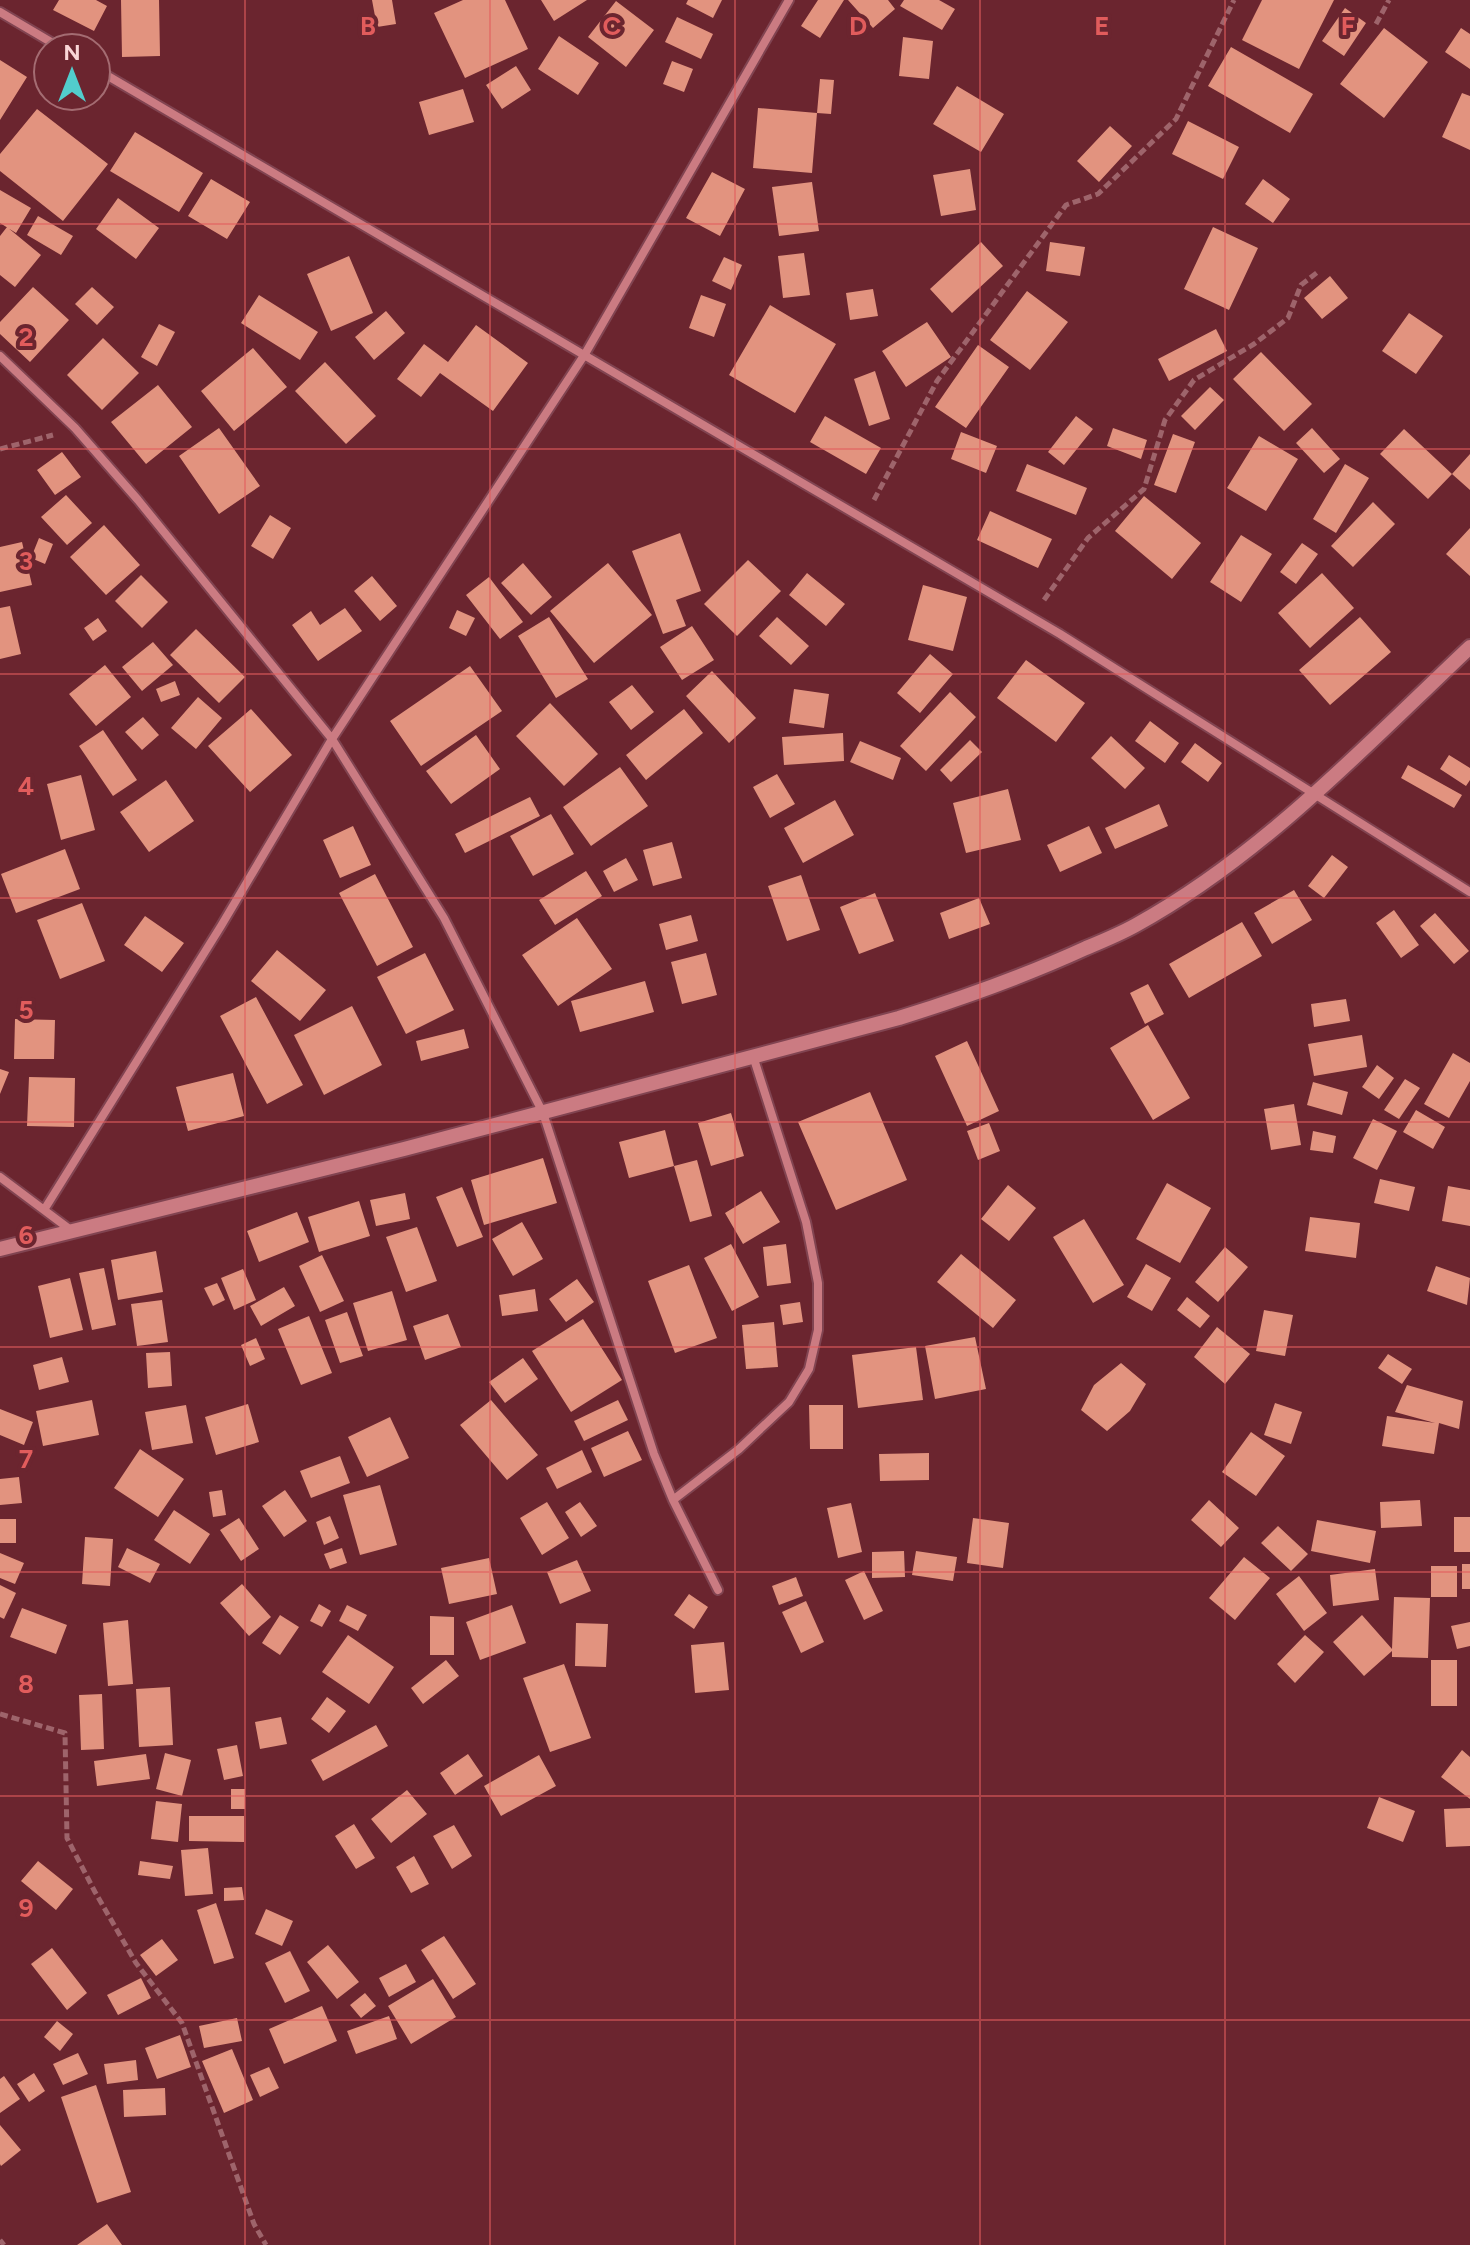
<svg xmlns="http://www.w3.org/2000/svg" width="1470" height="2245" viewBox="0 0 1470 2245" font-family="Figtree,sans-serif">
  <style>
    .building { fill: #e2937f }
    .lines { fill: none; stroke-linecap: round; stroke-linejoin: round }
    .minor-casing { stroke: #814451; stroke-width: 12 }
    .tertiary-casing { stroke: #814451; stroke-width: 18 }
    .path { stroke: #9e646b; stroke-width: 5; stroke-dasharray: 8 4; stroke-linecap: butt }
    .minor { stroke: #cb7b82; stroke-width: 8 }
    .tertiary { stroke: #cb7b82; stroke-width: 14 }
    .grid { fill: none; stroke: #e15c5c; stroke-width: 2; stroke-opacity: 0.55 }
    .grid-label { font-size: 26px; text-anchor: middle; font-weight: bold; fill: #e15c5c; stroke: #6b252f; stroke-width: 8; stroke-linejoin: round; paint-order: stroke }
  </style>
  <rect width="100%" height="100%" fill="#6b252f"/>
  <path class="building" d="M 59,0 L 96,0 L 107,6 L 94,31 L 53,10 Z
    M 121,0 L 159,0 L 160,56 L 122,57 Z
    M 372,0 L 392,0 L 396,24 L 377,27 Z
    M 463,0 L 505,0 L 528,49 L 465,78 L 434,13 Z
    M 541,0 L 587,0 L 554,21 Z
    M 688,0 L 722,0 L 713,18 L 686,4 Z
    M 818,0 L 844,0 L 820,38 L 801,26 Z
    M 848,0 L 888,0 L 895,9 L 873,28 Z
    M 904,0 L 939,0 L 955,9 L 942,30 L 900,6 Z
    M 1262,0 L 1334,0 L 1299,69 L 1242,40 Z
    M 616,1 L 654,30 L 626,67 L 588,37 Z
    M 1345,8 L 1366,23 L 1344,56 L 1322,41 Z
    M 677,17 L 713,34 L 701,59 L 665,42 Z
    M 1384,28 L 1428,62 L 1384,118 L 1340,84 Z
    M 1461,28 L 1470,34 L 1470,69 L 1445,52 Z
    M 559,36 L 599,63 L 578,95 L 538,69 Z
    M 903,37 L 933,41 L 929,79 L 899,76 Z
    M 1231,47 L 1313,94 L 1290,133 L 1208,86 Z
    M 0,60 L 27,77 L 0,120 Z
    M 672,61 L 693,69 L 684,92 L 663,84 Z
    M 516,66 L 531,90 L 502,109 L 486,85 Z
    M 820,79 L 834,80 L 831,114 L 817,113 Z
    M 957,86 L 1004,114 L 981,152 L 933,124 Z
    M 463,89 L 474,122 L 429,135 L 419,102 Z
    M 1462,93 L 1470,96 L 1470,150 L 1442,137 Z
    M 758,108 L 817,113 L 812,173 L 753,168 Z
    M 37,109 L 108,164 L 63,221 L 0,171 L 0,154 Z
    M 1188,121 L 1239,147 L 1223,179 L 1172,154 Z
    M 1110,126 L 1132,146 L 1099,182 L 1077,161 Z
    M 135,132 L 203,173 L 179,212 L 110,171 Z
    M 970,169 L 976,210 L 941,216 L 933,175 Z
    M 712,172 L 745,189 L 720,236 L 686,218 Z
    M 211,179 L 250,202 L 227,239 L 188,216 Z
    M 1263,179 L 1290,199 L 1273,223 L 1245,204 Z
    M 812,182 L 819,231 L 779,236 L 772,187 Z
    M 0,190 L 31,208 L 16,233 L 0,223 Z
    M 118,198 L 159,228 L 136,259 L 96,229 Z
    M 38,216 L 73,236 L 61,255 L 27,235 Z
    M 7,227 L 41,255 L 15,287 L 0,275 L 0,236 Z
    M 1213,227 L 1258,248 L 1229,310 L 1184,289 Z
    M 981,242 L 1003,266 L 952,313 L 930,289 Z
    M 1050,242 L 1085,247 L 1080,276 L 1046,271 Z
    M 804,253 L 810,295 L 783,298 L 778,256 Z
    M 349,256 L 373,313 L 331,331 L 307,274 Z
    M 724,257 L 742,265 L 731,290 L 712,281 Z
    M 1330,276 L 1348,298 L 1322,319 L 1304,298 Z
    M 33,287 L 69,320 L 30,362 L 0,334 L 0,322 Z
    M 92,287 L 114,307 L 97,325 L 75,304 Z
    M 873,289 L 878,316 L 850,320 L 846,293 Z
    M 1027,291 L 1068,322 L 1030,370 L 990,340 Z
    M 259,295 L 318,332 L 300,360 L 241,323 Z
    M 701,295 L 726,304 L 714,337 L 689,328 Z
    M 770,305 L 836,344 L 795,413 L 729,375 Z
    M 386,311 L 405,333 L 374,360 L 355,337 Z
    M 1409,313 L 1443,336 L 1416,374 L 1382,351 Z
    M 927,322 L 951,357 L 906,387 L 882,351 Z
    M 159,324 L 175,332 L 157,366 L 141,357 Z
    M 476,325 L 528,363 L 493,411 L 440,373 L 421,397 L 397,379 L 424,344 L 448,362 Z
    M 1216,329 L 1227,351 L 1169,381 L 1158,359 Z
    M 103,338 L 139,373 L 102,410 L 67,375 Z
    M 978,345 L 1009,367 L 966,428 L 935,407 Z
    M 253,348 L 287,387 L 234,431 L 201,391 Z
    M 1261,352 L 1312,404 L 1284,431 L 1233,379 Z
    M 325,362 L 376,416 L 346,444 L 295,391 Z
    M 875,371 L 890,419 L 869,426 L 854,379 Z
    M 158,385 L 192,427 L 146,464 L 111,422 Z
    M 1210,387 L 1224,400 L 1195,430 L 1181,416 Z
    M 825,416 L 881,448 L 866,474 L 810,442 Z
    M 1076,416 L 1093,429 L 1064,465 L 1048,452 Z
    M 219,428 L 260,486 L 219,514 L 179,456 Z
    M 1113,428 L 1147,440 L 1141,459 L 1107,446 Z
    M 1312,428 L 1340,459 L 1324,473 L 1296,443 Z
    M 1404,429 L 1452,474 L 1428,499 L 1380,454 Z
    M 961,432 L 997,446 L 986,473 L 951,459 Z
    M 1173,434 L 1195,442 L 1176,493 L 1154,485 Z
    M 1259,436 L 1298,459 L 1266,511 L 1227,488 Z
    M 62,452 L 81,477 L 55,495 L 37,470 Z
    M 1470,454 L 1470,490 L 1452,474 Z
    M 1027,464 L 1087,488 L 1076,515 L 1016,491 Z
    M 1345,464 L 1369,478 L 1336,533 L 1313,519 Z
    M 66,495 L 92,523 L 67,545 L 41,517 Z
    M 1144,496 L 1201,543 L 1172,579 L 1115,531 Z
    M 1373,502 L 1395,524 L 1353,567 L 1331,546 Z
    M 990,511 L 1052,539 L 1038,568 L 977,540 Z
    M 270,515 L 291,528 L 273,559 L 251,546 Z
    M 104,525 L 140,565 L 106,595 L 70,557 Z
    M 1470,528 L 1470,576 L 1446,554 Z
    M 680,533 L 701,591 L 676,600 L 686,626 L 663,634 L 632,551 Z
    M 1241,535 L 1272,554 L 1241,602 L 1210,582 Z
    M 39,538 L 53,544 L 45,564 L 31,558 Z
    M 22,542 L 32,585 L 0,592 L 0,547 Z
    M 1302,543 L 1318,554 L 1296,584 L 1280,572 Z
    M 748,560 L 781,591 L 737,636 L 704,604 Z
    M 523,563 L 552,597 L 531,615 L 501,583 Z
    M 608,563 L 652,615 L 594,663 L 550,611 Z
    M 807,573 L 845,604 L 826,626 L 789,595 Z
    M 1322,573 L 1354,608 L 1310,648 L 1278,613 Z
    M 141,575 L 168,602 L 142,628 L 115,601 Z
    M 372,576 L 397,606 L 380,621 L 354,591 Z
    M 489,577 L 523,622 L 500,639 L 466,595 Z
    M 923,585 L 967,597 L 953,651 L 908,640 Z
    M 10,606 L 21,654 L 0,659 L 0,608 Z
    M 345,608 L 362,631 L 318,661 L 292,625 L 311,611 L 320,625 Z
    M 457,610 L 475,618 L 466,636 L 449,628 Z
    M 549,617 L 588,679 L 556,698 L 518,636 Z
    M 777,617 L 809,646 L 791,665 L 759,636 Z
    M 1360,617 L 1391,652 L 1330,705 L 1299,670 Z
    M 98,618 L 107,631 L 93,641 L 84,628 Z
    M 692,626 L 714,660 L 682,680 L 660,647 Z
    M 196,629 L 245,677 L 219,703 L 170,655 Z
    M 153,642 L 173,665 L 142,691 L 122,667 Z
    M 930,654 L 953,674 L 920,713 L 897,693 Z
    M 1026,660 L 1085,703 L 1056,742 L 997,698 Z
    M 105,665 L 131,697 L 96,726 L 69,694 Z
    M 470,666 L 502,711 L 421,766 L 390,721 Z
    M 712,671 L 756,718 L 729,743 L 686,696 Z
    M 175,681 L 180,695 L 161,702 L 156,689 Z
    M 632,685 L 654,712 L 631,730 L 609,702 Z
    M 794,689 L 829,694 L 824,728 L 789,723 Z
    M 950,692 L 976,717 L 926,771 L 900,746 Z
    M 198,697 L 222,718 L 196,749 L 171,728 Z
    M 550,703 L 598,754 L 564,786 L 516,736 Z
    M 251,709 L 292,755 L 250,792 L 208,746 Z
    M 684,709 L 703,733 L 646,780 L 626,755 Z
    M 143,717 L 159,735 L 142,750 L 125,732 Z
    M 1150,721 L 1179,743 L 1165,763 L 1135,741 Z
    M 103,730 L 137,780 L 113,796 L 79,746 Z
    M 843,733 L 844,761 L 784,765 L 782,737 Z
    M 476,735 L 500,769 L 451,804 L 426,771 Z
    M 1111,736 L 1145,768 L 1125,789 L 1091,758 Z
    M 970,740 L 982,752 L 951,782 L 940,770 Z
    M 860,741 L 901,758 L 893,780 L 850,762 Z
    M 1195,743 L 1222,763 L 1208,782 L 1181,762 Z
    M 1449,755 L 1470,768 L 1470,780 L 1466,786 L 1440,769 Z
    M 1408,765 L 1462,795 L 1454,808 L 1401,778 Z
    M 620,767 L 648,806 L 591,846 L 563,807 Z
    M 777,774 L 795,804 L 770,818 L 753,787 Z
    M 81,775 L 95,830 L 61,840 L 47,784 Z
    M 166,780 L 194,821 L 149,852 L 120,812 Z
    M 1008,789 L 1021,840 L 966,853 L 953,803 Z
    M 530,797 L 540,816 L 465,853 L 455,834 Z
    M 835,800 L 854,835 L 803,863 L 784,828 Z
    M 1159,804 L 1168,826 L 1115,849 L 1105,828 Z
    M 551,814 L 574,854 L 533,876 L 510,836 Z
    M 353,826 L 371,865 L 340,878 L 323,840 Z
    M 1089,826 L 1102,853 L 1060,872 L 1047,845 Z
    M 672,842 L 682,878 L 653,886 L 643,850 Z
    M 65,849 L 80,889 L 16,913 L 1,874 Z
    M 1332,855 L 1348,867 L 1324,898 L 1308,886 Z
    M 626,858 L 638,880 L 614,892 L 603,871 Z
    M 586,871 L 602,896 L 555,925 L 539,900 Z
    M 375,874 L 413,947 L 377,966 L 339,893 Z
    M 801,875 L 820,930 L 787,941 L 768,886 Z
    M 1294,890 L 1312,920 L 1272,944 L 1254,913 Z
    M 875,893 L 894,941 L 859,954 L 840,907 Z
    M 979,898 L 990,924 L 949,939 L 940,913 Z
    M 82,903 L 105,961 L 60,979 L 37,920 Z
    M 1394,910 L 1419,945 L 1401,958 L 1376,923 Z
    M 1435,913 L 1469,951 L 1454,964 L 1420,926 Z
    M 691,915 L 698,941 L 666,950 L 659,924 Z
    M 145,916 L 184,943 L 162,972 L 124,945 Z
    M 577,918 L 612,969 L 558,1006 L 522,955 Z
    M 1242,922 L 1262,956 L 1189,998 L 1169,964 Z
    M 277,950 L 326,990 L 300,1021 L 251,981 Z
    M 425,953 L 454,1010 L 406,1034 L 377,977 Z
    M 706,953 L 717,995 L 682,1004 L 671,962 Z
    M 645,981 L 654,1012 L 580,1032 L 571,1001 Z
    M 1148,984 L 1164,1014 L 1145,1024 L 1130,993 Z
    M 256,997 L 303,1085 L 267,1104 L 220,1016 Z
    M 1346,999 L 1350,1021 L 1314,1027 L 1311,1004 Z
    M 352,1006 L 382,1065 L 324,1095 L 294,1035 Z
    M 15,1019 L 55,1020 L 54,1059 L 14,1059 Z
    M 1148,1025 L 1190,1098 L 1153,1120 L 1110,1048 Z
    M 464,1029 L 469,1048 L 421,1061 L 416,1041 Z
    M 1362,1035 L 1367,1067 L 1314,1076 L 1308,1044 Z
    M 967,1041 L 999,1111 L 967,1126 L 935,1056 Z
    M 1453,1053 L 1470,1063 L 1470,1081 L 1449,1118 L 1424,1104 Z
    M 1377,1065 L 1394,1078 L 1379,1099 L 1362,1087 Z
    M 0,1069 L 9,1072 L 0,1094 Z
    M 233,1073 L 244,1116 L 188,1131 L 176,1087 Z
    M 29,1077 L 75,1078 L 74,1127 L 27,1126 Z
    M 1405,1079 L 1420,1088 L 1399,1119 L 1384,1110 Z
    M 1313,1082 L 1348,1092 L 1342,1115 L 1307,1105 Z
    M 870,1092 L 907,1180 L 836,1210 L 798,1122 Z
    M 1294,1104 L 1301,1145 L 1271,1150 L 1264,1109 Z
    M 1416,1110 L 1445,1127 L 1433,1149 L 1403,1132 Z
    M 731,1113 L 744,1156 L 711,1166 L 698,1123 Z
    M 1373,1119 L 1397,1131 L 1377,1170 L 1353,1158 Z
    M 989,1123 L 1000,1151 L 978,1160 L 967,1131 Z
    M 665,1130 L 674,1166 L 697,1160 L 712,1216 L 690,1222 L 674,1166 L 629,1178 L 619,1142 Z
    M 1313,1131 L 1336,1136 L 1333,1153 L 1310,1150 Z
    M 543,1158 L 557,1203 L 484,1225 L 471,1180 Z
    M 1380,1179 L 1415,1187 L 1409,1211 L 1374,1203 Z
    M 1167,1183 L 1211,1208 L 1180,1263 L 1136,1239 Z
    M 1008,1185 L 1036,1208 L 1009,1241 L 981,1219 Z
    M 1448,1186 L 1470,1190 L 1470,1226 L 1442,1221 Z
    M 462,1187 L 483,1237 L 457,1247 L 436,1197 Z
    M 761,1191 L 780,1222 L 743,1244 L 725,1213 Z
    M 405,1193 L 410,1219 L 376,1226 L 370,1200 Z
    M 359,1201 L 370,1236 L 319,1252 L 308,1217 Z
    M 297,1212 L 309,1242 L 259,1262 L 247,1231 Z
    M 1310,1217 L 1360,1223 L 1356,1258 L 1305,1251 Z
    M 1084,1219 L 1124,1285 L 1093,1303 L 1053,1237 Z
    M 522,1222 L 543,1259 L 513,1276 L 492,1239 Z
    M 417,1227 L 437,1281 L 406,1292 L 386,1237 Z
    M 731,1244 L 759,1297 L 732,1311 L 704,1258 Z
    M 786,1244 L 791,1283 L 767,1286 L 763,1247 Z
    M 1225,1247 L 1248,1267 L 1218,1302 L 1195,1282 Z
    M 156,1251 L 163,1292 L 118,1300 L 111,1260 Z
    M 961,1254 L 1016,1300 L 993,1328 L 937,1282 Z
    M 322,1255 L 344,1301 L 320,1312 L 299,1266 Z
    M 1146,1264 L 1171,1278 L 1152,1311 L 1127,1297 Z
    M 689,1265 L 717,1338 L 675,1353 L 648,1281 Z
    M 1436,1266 L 1470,1278 L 1467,1305 L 1427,1291 Z
    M 104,1268 L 116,1325 L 92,1330 L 79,1273 Z
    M 243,1269 L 256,1300 L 234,1310 L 221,1278 Z
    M 70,1278 L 83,1330 L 50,1338 L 38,1286 Z
    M 577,1279 L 594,1302 L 566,1322 L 549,1299 Z
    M 217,1283 L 225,1300 L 213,1306 L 204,1288 Z
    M 284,1287 L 295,1306 L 261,1326 L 250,1306 Z
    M 535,1289 L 538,1311 L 502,1316 L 499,1295 Z
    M 392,1291 L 407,1340 L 368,1351 L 353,1303 Z
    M 1187,1297 L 1210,1316 L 1200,1328 L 1177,1310 Z
    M 162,1300 L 168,1342 L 137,1346 L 131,1304 Z
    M 800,1302 L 803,1322 L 783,1325 L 780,1305 Z
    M 1264,1310 L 1293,1315 L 1285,1356 L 1256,1351 Z
    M 347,1312 L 363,1356 L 340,1363 L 325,1320 Z
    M 448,1314 L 461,1347 L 425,1360 L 413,1326 Z
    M 309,1316 L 332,1373 L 301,1385 L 278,1329 Z
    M 583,1319 L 622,1380 L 571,1412 L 532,1351 Z
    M 774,1322 L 778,1367 L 746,1369 L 742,1325 Z
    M 1217,1327 L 1250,1354 L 1225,1384 L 1194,1357 Z
    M 975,1337 L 986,1389 L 935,1399 L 925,1346 Z
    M 256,1338 L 265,1359 L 250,1366 L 241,1345 Z
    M 916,1347 L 923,1400 L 858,1408 L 852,1355 Z
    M 170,1352 L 172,1386 L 148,1388 L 146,1353 Z
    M 1388,1354 L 1412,1369 L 1402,1384 L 1378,1368 Z
    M 62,1357 L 69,1382 L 39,1390 L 33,1365 Z
    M 523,1358 L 538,1379 L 505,1403 L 489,1382 Z
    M 1121,1363 L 1146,1384 L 1130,1411 L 1107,1431 L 1081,1410 L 1094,1385 Z
    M 1407,1385 L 1463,1401 L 1459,1429 L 1439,1423 L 1434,1454 L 1382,1446 L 1387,1416 L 1435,1423 L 1395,1412 Z
    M 92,1400 L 99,1435 L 43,1446 L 36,1411 Z
    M 491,1400 L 538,1455 L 507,1480 L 460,1425 Z
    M 618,1400 L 628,1420 L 584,1441 L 574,1421 Z
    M 1275,1403 L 1302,1412 L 1291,1444 L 1264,1435 Z
    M 248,1404 L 259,1442 L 216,1455 L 205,1417 Z
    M 186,1405 L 193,1443 L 152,1450 L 145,1412 Z
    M 809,1405 L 843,1405 L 843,1449 L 810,1449 Z
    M 0,1409 L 33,1422 L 24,1445 L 0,1435 Z
    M 390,1417 L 409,1458 L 367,1477 L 348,1437 Z
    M 628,1431 L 642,1460 L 604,1477 L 591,1448 Z
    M 1251,1432 L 1285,1456 L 1256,1496 L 1222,1472 Z
    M 140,1449 L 184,1479 L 158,1517 L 114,1488 Z
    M 582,1450 L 592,1472 L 557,1489 L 546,1468 Z
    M 929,1453 L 929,1480 L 880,1481 L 879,1454 Z
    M 340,1456 L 350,1483 L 311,1498 L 300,1471 Z
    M 19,1477 L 22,1503 L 0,1505 L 0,1479 Z
    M 380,1485 L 397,1545 L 360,1555 L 343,1495 Z
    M 222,1490 L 226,1515 L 213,1517 L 209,1492 Z
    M 285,1490 L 307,1521 L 284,1537 L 262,1506 Z
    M 1209,1500 L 1239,1528 L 1221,1547 L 1191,1520 Z
    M 1420,1500 L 1422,1526 L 1381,1528 L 1380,1502 Z
    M 547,1502 L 569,1538 L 542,1555 L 520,1518 Z
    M 580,1502 L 597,1526 L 581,1537 L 565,1512 Z
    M 851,1503 L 862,1552 L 838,1558 L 827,1508 Z
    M 174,1510 L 210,1534 L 190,1564 L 154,1540 Z
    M 330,1516 L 339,1538 L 324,1545 L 316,1522 Z
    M 1454,1517 L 1470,1517 L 1470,1552 L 1454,1552 Z
    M 239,1518 L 259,1549 L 241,1561 L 220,1530 Z
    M 973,1518 L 1009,1523 L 1003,1568 L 967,1563 Z
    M 0,1519 L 16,1519 L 16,1543 L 0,1543 Z
    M 1317,1520 L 1376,1531 L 1370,1563 L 1311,1551 Z
    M 1278,1526 L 1308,1554 L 1291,1571 L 1261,1543 Z
    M 85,1537 L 113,1539 L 110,1586 L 82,1584 Z
    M 127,1548 L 160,1564 L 150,1583 L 118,1567 Z
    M 342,1548 L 347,1563 L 330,1569 L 324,1554 Z
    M 904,1551 L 905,1577 L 872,1578 L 872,1552 Z
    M 916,1551 L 957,1557 L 953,1581 L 912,1575 Z
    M 0,1553 L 24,1563 L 15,1584 L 0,1578 Z
    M 1244,1557 L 1270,1578 L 1235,1620 L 1209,1598 Z
    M 489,1558 L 497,1594 L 449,1604 L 441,1568 Z
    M 577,1560 L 591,1591 L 560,1604 L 547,1572 Z
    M 1462,1564 L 1470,1564 L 1470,1589 L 1462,1589 Z
    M 1431,1566 L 1457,1566 L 1457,1597 L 1431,1597 Z
    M 1375,1569 L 1379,1600 L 1333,1606 L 1330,1575 Z
    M 864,1571 L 883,1611 L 864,1620 L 845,1580 Z
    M 1299,1576 L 1327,1613 L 1304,1631 L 1276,1594 Z
    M 796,1577 L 803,1596 L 779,1605 L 772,1586 Z
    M 242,1584 L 271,1617 L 249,1636 L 220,1603 Z
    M 0,1585 L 16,1593 L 4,1619 L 0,1617 Z
    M 689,1594 L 708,1607 L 694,1629 L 674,1615 Z
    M 1394,1597 L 1430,1598 L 1428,1658 L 1392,1657 L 1392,1651 L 1364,1676 L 1333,1642 L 1362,1615 L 1392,1649 Z
    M 806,1601 L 824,1642 L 801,1653 L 782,1612 Z
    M 319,1604 L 331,1611 L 322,1627 L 310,1621 Z
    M 347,1605 L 367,1615 L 358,1631 L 339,1621 Z
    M 512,1605 L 526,1643 L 480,1660 L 466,1622 Z
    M 22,1608 L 67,1625 L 56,1654 L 10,1637 Z
    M 280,1615 L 299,1627 L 280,1655 L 262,1643 Z
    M 430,1616 L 454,1617 L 454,1655 L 430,1655 Z
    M 128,1620 L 133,1684 L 108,1686 L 103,1623 Z
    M 1470,1622 L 1470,1646 L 1457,1649 L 1451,1626 Z
    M 576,1623 L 608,1624 L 606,1667 L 575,1666 Z
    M 348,1635 L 394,1667 L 369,1704 L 322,1672 Z
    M 1305,1635 L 1324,1652 L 1295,1683 L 1277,1664 Z
    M 724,1642 L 729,1690 L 695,1693 L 691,1645 Z
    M 446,1660 L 459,1676 L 423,1704 L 411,1688 Z
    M 1431,1660 L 1457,1660 L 1457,1706 L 1431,1706 Z
    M 564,1664 L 591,1738 L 550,1752 L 523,1678 Z
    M 170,1687 L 173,1745 L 139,1747 L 136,1689 Z
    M 102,1694 L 104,1749 L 81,1750 L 79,1695 Z
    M 327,1697 L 346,1711 L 329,1733 L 311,1719 Z
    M 281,1717 L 287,1744 L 260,1749 L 255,1722 Z
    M 376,1725 L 388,1746 L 323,1781 L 311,1760 Z
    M 237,1745 L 243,1776 L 224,1780 L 217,1749 Z
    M 1462,1750 L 1470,1757 L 1470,1799 L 1441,1777 Z
    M 165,1753 L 191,1760 L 182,1796 L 156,1789 Z
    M 146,1754 L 150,1779 L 97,1786 L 94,1761 Z
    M 468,1754 L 483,1776 L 455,1795 L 440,1773 Z
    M 539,1755 L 556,1786 L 501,1816 L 484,1786 Z
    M 231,1789 L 245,1789 L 245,1809 L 231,1809 Z
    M 407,1790 L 427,1814 L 391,1843 L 371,1819 Z
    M 1379,1797 L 1415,1811 L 1403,1842 L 1367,1828 Z
    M 156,1801 L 182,1804 L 178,1842 L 151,1839 Z
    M 1470,1808 L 1470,1846 L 1446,1847 L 1444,1809 Z
    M 189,1816 L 244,1816 L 244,1842 L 189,1841 Z
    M 354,1824 L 375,1858 L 356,1869 L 335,1836 Z
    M 454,1825 L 472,1856 L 452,1869 L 433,1836 Z
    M 208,1848 L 213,1894 L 185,1896 L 181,1850 Z
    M 414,1856 L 429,1884 L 411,1893 L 396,1867 Z
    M 38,1861 L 73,1889 L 56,1910 L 21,1881 Z
    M 140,1861 L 173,1866 L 170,1879 L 138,1875 Z
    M 242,1887 L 244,1900 L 224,1901 L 224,1888 Z
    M 216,1903 L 234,1958 L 214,1964 L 197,1910 Z
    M 266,1909 L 293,1921 L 282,1946 L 255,1934 Z
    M 444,1936 L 476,1984 L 453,1999 L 421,1950 Z
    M 162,1939 L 178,1960 L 156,1976 L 140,1955 Z
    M 328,1945 L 359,1982 L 337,1999 L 307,1962 Z
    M 52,1948 L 87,1993 L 67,2010 L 31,1964 Z
    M 290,1951 L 310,1991 L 285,2003 L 265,1963 Z
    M 406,1964 L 416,1982 L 389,1997 L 379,1978 Z
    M 141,1978 L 151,1998 L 118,2015 L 107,1995 Z
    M 433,1979 L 456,2017 L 411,2044 L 388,2006 Z
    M 365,1993 L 376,2006 L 361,2018 L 350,2005 Z
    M 322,2006 L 337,2041 L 284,2064 L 269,2029 Z
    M 389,2016 L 397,2039 L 356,2054 L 347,2031 Z
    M 237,2018 L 242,2041 L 204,2048 L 199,2026 Z
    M 57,2021 L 73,2034 L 60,2051 L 44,2037 Z
    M 180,2035 L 191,2067 L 157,2079 L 145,2048 Z
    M 232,2049 L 253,2100 L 224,2113 L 202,2061 Z
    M 78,2053 L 88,2074 L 63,2085 L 53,2064 Z
    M 136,2060 L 138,2080 L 107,2084 L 104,2064 Z
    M 269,2067 L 279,2088 L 260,2097 L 250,2075 Z
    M 34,2073 L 45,2091 L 29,2102 L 17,2084 Z
    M 4,2076 L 20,2099 L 0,2113 L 0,2079 Z
    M 96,2085 L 131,2192 L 97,2203 L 61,2097 Z
    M 165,2088 L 166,2115 L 124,2117 L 123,2090 Z
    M 0,2125 L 21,2150 L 1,2166 L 0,2164 Z
    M 107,2224 L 122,2245 L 77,2245 Z"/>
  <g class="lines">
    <defs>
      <path id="minor" d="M 0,12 L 61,48
        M 96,69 L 1060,634 L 1470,892
        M 0,356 L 75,428 L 138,500 L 332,739 L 444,918 L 543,1113 L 654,1454 L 673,1500 L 718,1590
        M 0,1177 L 72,1231
        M 44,1210 L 221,926 L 332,739 L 585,354 L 789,0
        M 673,1500 L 739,1449 L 789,1402 L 809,1369 L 818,1330 L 818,1283 L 806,1222 L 753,1056"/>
      <path id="tertiary" d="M 0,1249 L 404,1149 L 899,1018 C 963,998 1025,976 1086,948 C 1103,941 1120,934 1136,925 C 1263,855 1365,746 1470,647"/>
    </defs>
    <use href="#minor" class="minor-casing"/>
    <use href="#tertiary" class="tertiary-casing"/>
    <path class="path" d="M 1376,24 L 1389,0
      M 0,449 L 53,435
      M 874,500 L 937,381 L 1066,205 L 1098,194 L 1176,119 L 1234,0
      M 1044,600 L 1088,538 L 1144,489 L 1165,420 L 1194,380 L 1254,344 L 1288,318 L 1301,285 L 1319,271
      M 0,1714 L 65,1733 L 67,1838 L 95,1892 L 136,1963 L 182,2023 L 254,2224 L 266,2245
      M 0,2240 L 4,2245"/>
    <use href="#minor" class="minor"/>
    <use href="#tertiary" class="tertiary"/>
  </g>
  <path class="grid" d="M 245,0 L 245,2245M 490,0 L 490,2245M 735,0 L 735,2245M 980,0 L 980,2245M 1225,0 L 1225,2245M 0,224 L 1470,224M 0,449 L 1470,449M 0,674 L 1470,674M 0,898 L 1470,898M 0,1122 L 1470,1122M 0,1347 L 1470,1347M 0,1572 L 1470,1572M 0,1796 L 1470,1796M 0,2020 L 1470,2020"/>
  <g class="grid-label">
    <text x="368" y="35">B</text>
    <text x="612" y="35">C</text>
    <text x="858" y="35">D</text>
    <text x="1102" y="35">E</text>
    <text x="1348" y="35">F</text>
    <text x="26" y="346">2</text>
    <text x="26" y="570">3</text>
    <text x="26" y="795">4</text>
    <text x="26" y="1019">5</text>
    <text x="26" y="1244">6</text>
    <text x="26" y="1468">7</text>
    <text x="26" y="1693">8</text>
    <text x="26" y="1917">9</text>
  </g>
  <g transform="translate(72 72)"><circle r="38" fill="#6b252f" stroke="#a46c72" stroke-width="2"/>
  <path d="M0-6L14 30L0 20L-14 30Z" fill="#52cdcc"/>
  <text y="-12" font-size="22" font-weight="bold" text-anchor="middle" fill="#fad6d7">N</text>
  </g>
</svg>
